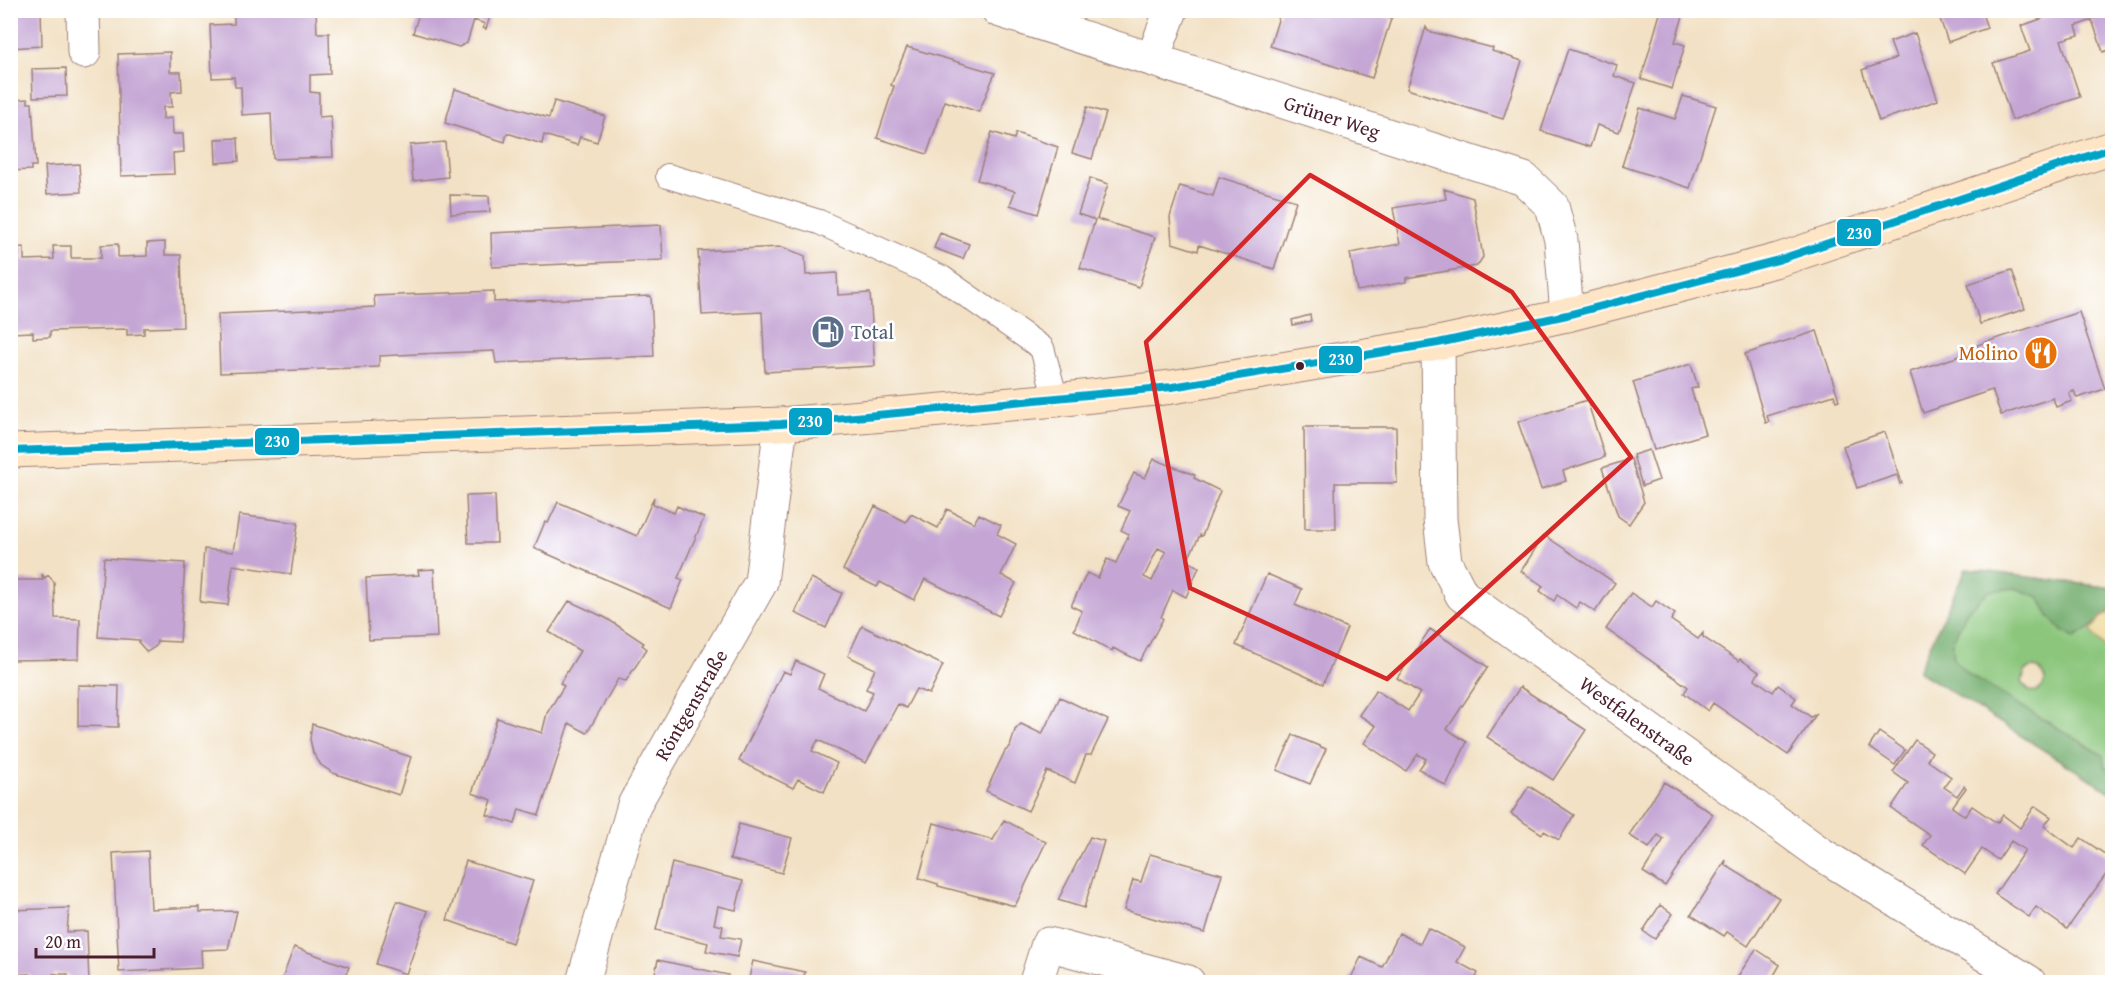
<svg xmlns="http://www.w3.org/2000/svg" width="2123" height="993" viewBox="0 0 2123 993" font-family="'Gentium Book Plus',serif">
  <style>
    .green { fill: #8bc67b; stroke: #6a7253; stroke-width: 1.5; fill-rule: evenodd }
    .forest { fill: #70ab6b; stroke: #5d654b; stroke-width: 1.5 }
    .sand { fill: #eeda9e; stroke: #9c7c64; stroke-width: 1.5 }
    .building { fill: #c4a5d4; fill-rule: evenodd }
    .lines { fill: none; stroke-linecap: round; stroke-linejoin: round }
    .service-casing { stroke: #9e8078; stroke-width: 26 }
    .minor-casing { stroke: #9e8078; stroke-width: 35 }
    .secondary-casing { stroke: #9e8078; stroke-width: 35 }
    .service { stroke: #fff; stroke-width: 24 }
    .minor { stroke: #fff; stroke-width: 33 }
    .secondary { stroke: #fde5c5; stroke-width: 33 }
    .bus-1-casing { stroke: #fff; stroke-width: 12 }
    .bus-1 { stroke: #04a2c6; stroke-width: 8 }
    .marked { fill: none; stroke: #d62828; stroke-width: 4.5; stroke-linejoin: round }
    .bus-dot { fill: #4a1f2b; stroke: #fff; stroke-width: 2 }
    .labels { text-anchor: middle; stroke-width: 5; stroke-linejoin: round; paint-order: stroke }
    .street-label { font-size: 20px; fill: #4a1f2b; stroke: #fff }
    .service-label { font-size: 20px; fill: #4e5e75; stroke: #fff; text-anchor: start }
    .food-label { font-size: 20px; fill: #c56008; stroke: #fff; text-anchor: end }
    .line-badge { stroke: #fff; stroke-width: 2 }
    .badge-label { font-size: 16px; text-anchor: middle; font-weight: bold; fill: #fff }
  </style>
  <rect width="100%" height="100%" fill="#fff"/>
  <filter id="ink" filterUnits="userSpaceOnUse"><feTurbulence type="fractalNoise" baseFrequency=".0167" numOctaves="2"/><feDisplacementMap in="SourceGraphic" scale="12" xChannelSelector="R" yChannelSelector="G"/><feConvolveMatrix kernelMatrix="1 2 1 2 8 2 1 2 1" color-interpolation-filters="sRGB"/></filter>
  <filter id="wash" filterUnits="userSpaceOnUse"><feTurbulence type="fractalNoise" baseFrequency=".008" numOctaves="4" result="noise"/><feDisplacementMap in="SourceGraphic" scale="24" xChannelSelector="R" yChannelSelector="G"/><feGaussianBlur stdDeviation="1.35" result="paint"/><feColorMatrix in="noise" values="0 0 0 0 0 0 0 0 0 0 0 0 0 0 0 0 0 1.4 0 .05"/><feComposite in="paint" operator="in"/></filter>
  <g filter="url(#wash)">
    <rect width="100%" height="100%" fill="#f2e1c4"/>
    <path class="green" d="M 1966,569 L 2112,588 L 2112,793 L 1918,671 ZM 2032,668 L 2039,669 L 2045,679 C 2044,688 2038,693 2029,691 L 2022,682 L 2025,671 Z"/>
    <path class="forest" d="M 1966,569 L 2112,588 L 2112,611 C 2096,619 2093,630 2074,638 L 2062,631 L 2049,616 L 2039,597 L 2015,588 L 1989,591 L 1967,611 L 1952,643 L 1954,659 L 1971,676 L 2103,755 L 2105,767 L 2112,769 L 2112,793 L 1918,671 Z"/>
    <path class="sand" d="M 2112,611 L 2112,656 L 2091,631 L 2100,618 Z"/>
    <g id="blocks">
      <path class="building" d="M 10,10 L 41,10 L 42,46 L 10,48 Z
        M 316,10 L 317,33 L 329,33 L 330,74 L 310,75 L 310,92 L 319,93 L 319,117 L 331,116 L 333,157 L 273,159 L 271,113 L 242,115 L 241,87 L 235,87 L 234,77 L 212,78 L 210,25 L 234,24 L 234,12 Z
        M 420,10 L 492,10 L 486,29 L 483,28 L 485,24 L 474,20 L 467,43 L 459,47 L 413,33 Z
        M 1281,10 L 1363,10 L 1389,18 L 1392,16 L 1372,78 L 1270,46 Z
        M 1661,10 L 1685,10 L 1675,42 L 1685,45 L 1672,89 L 1641,79 Z
        M 1937,10 L 1981,10 L 1987,28 L 1948,42 Z
        M 2051,10 L 2112,10 L 2112,49 L 2103,52 L 2092,20 L 2076,26 L 2079,35 L 2061,40 L 2080,97 L 2012,120 L 1993,63 L 2030,51 L 2021,26 L 2052,15 Z
        M 1426,27 L 1428,31 L 1493,48 L 1492,51 L 1522,61 L 1503,119 L 1407,89 Z
        M 1915,33 L 1938,100 L 1879,121 L 1862,70 L 1896,58 L 1890,42 Z
        M 907,47 L 995,73 L 979,112 L 945,101 L 927,154 L 877,138 L 894,86 L 891,85 Z
        M 1568,49 L 1617,65 L 1614,76 L 1636,83 L 1619,132 L 1597,125 L 1590,147 L 1541,131 Z
        M 170,52 L 170,72 L 181,72 L 182,91 L 171,92 L 172,107 L 163,107 L 163,119 L 172,118 L 173,134 L 183,134 L 184,152 L 173,153 L 174,174 L 121,176 L 118,54 Z
        M 66,68 L 67,96 L 33,97 L 32,69 Z
        M 455,89 L 549,118 L 554,101 L 605,116 L 597,142 L 580,137 L 577,145 L 544,135 L 542,144 L 507,133 L 505,142 L 445,123 Z
        M 1683,96 L 1716,106 L 1690,188 L 1622,166 L 1640,108 L 1675,119 Z
        M 28,99 L 28,103 L 32,103 L 36,166 L 31,166 L 31,170 L 10,171 L 10,100 Z
        M 1087,107 L 1106,113 L 1092,159 L 1072,153 Z
        M 992,132 L 1014,139 L 1016,133 L 1058,147 L 1038,214 L 1010,205 L 1015,191 L 977,180 Z
        M 238,138 L 239,161 L 216,163 L 215,139 Z
        M 445,142 L 448,177 L 413,181 L 410,145 Z
        M 79,164 L 81,192 L 47,194 L 45,166 Z
        M 1219,177 L 1296,201 L 1274,269 L 1199,245 L 1198,251 L 1172,243 L 1170,217 L 1180,186 L 1213,196 Z
        M 1090,178 L 1108,184 L 1097,219 L 1155,237 L 1139,287 L 1080,268 L 1095,220 L 1078,214 Z
        M 1444,189 L 1473,198 L 1483,257 L 1477,266 L 1406,278 L 1406,282 L 1357,291 L 1350,253 L 1400,244 L 1393,208 L 1446,199 Z
        M 450,195 L 489,196 L 490,212 L 451,214 Z
        M 661,225 L 663,260 L 492,267 L 491,233 Z
        M 940,233 L 969,244 L 963,259 L 934,248 Z
        M 165,242 L 165,255 L 181,255 L 183,327 L 144,328 L 144,334 L 127,335 L 127,329 L 50,331 L 50,337 L 33,338 L 33,332 L 10,333 L 10,248 L 24,247 L 24,260 L 54,259 L 53,246 L 71,246 L 71,258 L 101,258 L 101,245 L 118,244 L 118,257 L 147,256 L 147,243 Z
        M 782,247 L 805,256 L 806,275 L 837,273 L 838,295 L 870,293 L 875,366 L 765,372 L 762,312 L 702,315 L 698,251 Z
        M 2012,270 L 2025,309 L 1980,324 L 1968,284 Z
        M 494,291 L 494,302 L 651,296 L 654,356 L 496,363 L 494,351 L 417,354 L 379,356 L 379,367 L 220,373 L 218,314 L 375,307 L 374,296 Z
        M 2079,312 L 2105,389 L 2077,398 L 2074,391 L 2069,393 L 2072,401 L 2056,407 L 2053,398 L 2001,415 L 1992,390 L 1923,413 L 1910,372 L 1979,350 L 1977,345 Z
        M 1310,315 L 1311,321 L 1293,325 L 1292,320 Z
        M 1817,331 L 1839,400 L 1836,401 L 1834,395 L 1767,416 L 1769,422 L 1766,423 L 1745,354 Z
        M 1691,364 L 1698,387 L 1691,389 L 1705,434 L 1654,450 L 1633,382 Z
        M 1587,400 L 1605,457 L 1563,471 L 1566,481 L 1541,489 L 1518,422 Z
        M 1304,427 L 1396,427 L 1397,483 L 1335,483 L 1336,529 L 1305,529 Z
        M 1885,432 L 1902,483 L 1900,484 L 1897,475 L 1857,488 L 1843,446 Z
        M 1649,450 L 1659,480 L 1642,486 L 1633,455 Z
        M 1154,459 L 1195,475 L 1194,478 L 1220,491 L 1202,536 L 1200,535 L 1187,561 L 1199,567 L 1186,597 L 1173,590 L 1161,617 L 1163,619 L 1140,661 L 1113,648 L 1112,651 L 1074,630 L 1082,611 L 1071,606 L 1087,573 L 1098,578 L 1107,559 L 1116,563 L 1129,534 L 1121,530 L 1130,511 L 1118,506 L 1134,473 L 1145,478 ZM 1158,548 L 1166,552 L 1152,581 L 1144,577 Z
        M 1631,459 L 1644,502 L 1629,524 L 1618,516 L 1602,468 Z
        M 495,495 L 497,543 L 468,543 L 466,496 Z
        M 654,497 L 653,504 L 674,513 L 677,506 L 704,518 L 678,578 L 683,580 L 671,608 L 534,548 L 545,522 L 548,523 L 558,502 L 637,536 Z
        M 875,506 L 906,522 L 911,514 L 938,528 L 947,509 L 974,523 L 979,514 L 1001,525 L 997,534 L 1016,544 L 1001,575 L 1016,583 L 999,616 L 925,579 L 914,600 L 880,582 L 877,587 L 843,570 Z
        M 239,515 L 298,523 L 291,574 L 233,565 L 228,605 L 200,602 L 204,549 L 233,552 Z
        M 1544,535 L 1615,583 L 1595,612 L 1580,602 L 1576,608 L 1557,595 L 1554,601 L 1540,591 L 1543,586 L 1521,571 Z
        M 104,558 L 185,563 L 180,642 L 157,641 L 156,646 L 147,652 L 139,643 L 139,640 L 98,637 Z
        M 434,569 L 437,637 L 369,640 L 366,578 L 419,575 L 418,570 Z
        M 42,574 L 45,578 L 48,575 L 54,582 L 55,618 L 80,619 L 79,659 L 10,660 L 10,580 L 43,580 Z
        M 1267,574 L 1302,589 L 1295,605 L 1347,628 L 1323,684 L 1236,645 Z
        M 811,578 L 842,593 L 826,628 L 795,613 Z
        M 1631,593 L 1652,607 L 1656,601 L 1675,614 L 1671,620 L 1698,639 L 1703,633 L 1703,637 L 1739,661 L 1740,659 L 1759,672 L 1755,679 L 1773,692 L 1778,685 L 1796,698 L 1792,704 L 1811,717 L 1817,713 L 1788,755 L 1713,703 L 1708,711 L 1684,693 L 1688,687 L 1606,629 Z
        M 569,601 L 606,618 L 644,643 L 642,645 L 647,649 L 626,681 L 618,679 L 587,733 L 569,723 L 539,815 L 519,809 L 515,824 L 487,815 L 492,800 L 472,793 L 497,718 L 542,733 L 547,713 L 564,686 L 560,683 L 580,651 L 549,632 Z
        M 862,626 L 943,665 L 929,694 L 916,689 L 906,708 L 898,704 L 866,763 L 818,740 L 812,751 L 837,763 L 824,792 L 798,779 L 793,788 L 739,761 L 783,671 L 790,674 L 796,661 L 824,674 L 818,688 L 864,711 L 873,692 L 866,689 L 875,669 L 848,656 Z
        M 1430,629 L 1488,667 L 1447,729 L 1467,742 L 1446,786 L 1419,769 L 1426,759 L 1418,754 L 1406,771 L 1364,743 L 1376,726 L 1359,715 L 1376,690 L 1408,711 L 1420,693 L 1397,678 Z
        M 78,685 L 119,686 L 118,727 L 78,726 Z
        M 1520,687 L 1586,730 L 1553,780 L 1487,737 Z
        M 1060,697 L 1108,720 L 1091,755 L 1086,755 L 1075,783 L 1047,771 L 1028,811 L 986,791 L 1005,751 L 1010,747 L 1015,730 L 1021,724 L 1042,734 Z
        M 312,724 L 411,757 L 399,795 L 333,773 L 321,765 L 313,753 L 310,739 Z
        M 1879,732 L 1905,750 L 1895,765 L 1869,747 Z
        M 1293,735 L 1326,749 L 1310,784 L 1277,770 Z
        M 1915,740 L 1932,752 L 1927,760 L 1951,777 L 1944,787 L 1957,796 L 1964,786 L 1966,788 L 1952,807 L 1965,816 L 1972,806 L 1997,823 L 2003,815 L 2020,828 L 2035,806 L 2051,817 L 2044,826 L 2074,848 L 2081,838 L 2112,859 L 2112,866 L 2067,929 L 2036,907 L 2029,917 L 1995,894 L 2025,850 L 2011,841 L 1998,860 L 1982,849 L 1965,874 L 1923,845 L 1930,835 L 1891,808 L 1908,783 L 1893,772 Z
        M 1664,782 L 1713,814 L 1665,886 L 1643,872 L 1664,839 L 1658,835 L 1649,848 L 1629,835 Z
        M 1529,786 L 1574,815 L 1559,840 L 1544,831 L 1542,834 L 1511,814 Z
        M 1004,820 L 1046,842 L 1015,906 L 938,886 L 938,884 L 919,878 L 934,823 L 993,840 Z
        M 739,824 L 792,838 L 782,873 L 730,859 Z
        M 1090,837 L 1104,841 L 1084,908 L 1058,900 Z
        M 148,851 L 151,909 L 200,907 L 200,912 L 237,911 L 228,949 L 201,950 L 202,968 L 119,972 L 113,853 Z
        M 1150,854 L 1222,874 L 1205,933 L 1124,910 L 1133,880 L 1141,882 Z
        M 1726,860 L 1725,865 L 1779,898 L 1748,946 L 1727,932 L 1724,936 L 1691,915 Z
        M 466,861 L 533,881 L 512,943 L 447,920 Z
        M 672,863 L 743,881 L 736,910 L 718,906 L 714,924 L 723,926 L 721,936 L 741,939 L 737,957 L 706,951 L 708,943 L 656,930 Z
        M 397,901 L 428,911 L 406,974 L 376,964 Z
        M 1660,905 L 1673,914 L 1655,939 L 1643,931 Z
        M 69,908 L 67,932 L 87,931 L 89,982 L 68,982 L 68,974 L 53,974 L 53,980 L 30,981 L 30,974 L 10,975 L 10,910 Z
        M 1428,928 L 1465,947 L 1457,962 L 1478,973 L 1474,982 L 1349,982 L 1361,957 L 1382,967 L 1399,933 L 1420,944 Z
        M 294,947 L 349,967 L 343,982 L 281,982 Z
        M 1756,949 L 1780,965 L 1770,982 L 1734,982 Z
        M 658,960 L 728,975 L 726,982 L 653,982 Z
        M 753,961 L 805,972 L 803,982 L 748,982 Z
        M 424,977 L 440,982 L 407,982 L 417,978 Z"/>
    </g>
  </g>
  <g filter="url(#ink)">
    <use href="#blocks" fill-opacity="0" stroke="#9e8078" stroke-width="1.5"/>
    <g class="lines">
      <defs>
        <path id="service" d="M 668,176 L 819,222 L 942,278 L 1042,348 L 1056,400"/>
        <path id="minor" d="M 83,10 L 84,52
          M 998,10 L 1524,179 L 1552,206 L 1561,240 L 1567,315
          M 1153,58 L 1171,10
          M 1438,343 L 1440,519 L 1445,562 L 1462,595 L 1821,854 L 2029,982
          M 583,982 L 634,805 L 761,582 L 781,424
          M 1036,982 L 1048,944 L 1188,982"/>
        <path id="secondary" d="M 10,451 L 781,424 L 1056,400 L 1172,387 L 1438,343 L 1567,315 L 1778,260 L 2112,148"/>
      </defs>
      <use href="#service" class="service-casing"/>
      <use href="#minor" class="minor-casing"/>
      <use href="#secondary" class="secondary-casing"/>
      <use href="#service" class="service"/>
      <use href="#minor" class="minor"/>
      <use href="#secondary" class="secondary"/>
      <defs>
        <path id="bus-1" d="M 10,451 L 781,424 L 1172,387 L 1438,343 L 1567,315 L 1778,260 L 2112,148"/>
      </defs>
      <use href="#bus-1" class="bus-1-casing"/>
      <use href="#bus-1" class="bus-1"/>
    </g>
  </g>
  <path class="marked" d="M 1310,175 L 1512,292 L 1631,457 L 1387,679 L 1190,588 L 1146,342 Z"/>
  <defs>
    <symbol id="fuel-disc" viewBox="-11 -11 22 22"><circle r="9.5" fill="#5c6f8a" stroke="#fff"/><path d="M-5.5-6h7V0h2V4h1.3V-2.5L3-4.5l.8-.8L6-3V5H2.5V1h-1V6h-7ZM-4.2-4.7v3.2H.2V-4.7Z" fill="#fff"/></symbol>
    <symbol id="restaurant-disc" viewBox="-11 -11 22 22"><circle r="9.5" fill="#e8710a" stroke="#fff"/><path d="M-5-6h1v4h1v-4h1v4h1v-4h1v5L-1.5 .5V6h-2V.5L-5-1ZM5-6V6H3V1.5H1.5Q1.5-4 5-6Z" fill="#fff"/></symbol>
  </defs>
  <g fill-rule="evenodd">
    <use href="#fuel-disc" x="809" y="313" width="38" height="38"/>
    <use href="#restaurant-disc" x="2022" y="334" width="38" height="38"/>
  </g>
  <circle class="bus-dot" cx="1300" cy="366" r="5"/>
  <g class="labels">
    <g class="street-label">
      <text transform="translate(1332 117) rotate(18)" y="7">Grüner Weg</text>
      <text transform="translate(691 705) rotate(-60)" y="7">Röntgenstraße</text>
      <text transform="translate(1637 721) rotate(36)" y="7">Westfalenstraße</text>
    </g>
    <g class="service-label">
      <text x="851" y="339">Total</text>
    </g>
    <g class="food-label">
      <text x="2018" y="360">Molino</text>
    </g>
  </g>
  <g class="line-badge">
    <rect x="1836" y="218" width="46" height="29" rx="6" fill="#04a2c6"/>
    <rect x="1318" y="345" width="45" height="29" rx="6" fill="#04a2c6"/>
    <rect x="788" y="407" width="45" height="29" rx="6" fill="#04a2c6"/>
    <rect x="254" y="427" width="46" height="29" rx="6" fill="#04a2c6"/>
  </g>
  <g class="badge-label">
    <text x="1859" y="239">230</text>
    <text x="1341" y="365">230</text>
    <text x="810" y="427">230</text>
    <text x="277" y="447">230</text>
  </g>
  <rect width="2123" height="993" fill="none" stroke="#fff" stroke-width="36"/>
  <path d="M36 948v9h118v-9" fill="none" stroke="#4a1f2b" stroke-width="3"/>
  <text x="45" y="948" font-size="18" fill="#4a1f2b" stroke="#ffffff" stroke-width="4.5" paint-order="stroke">20 m</text>
</svg>
